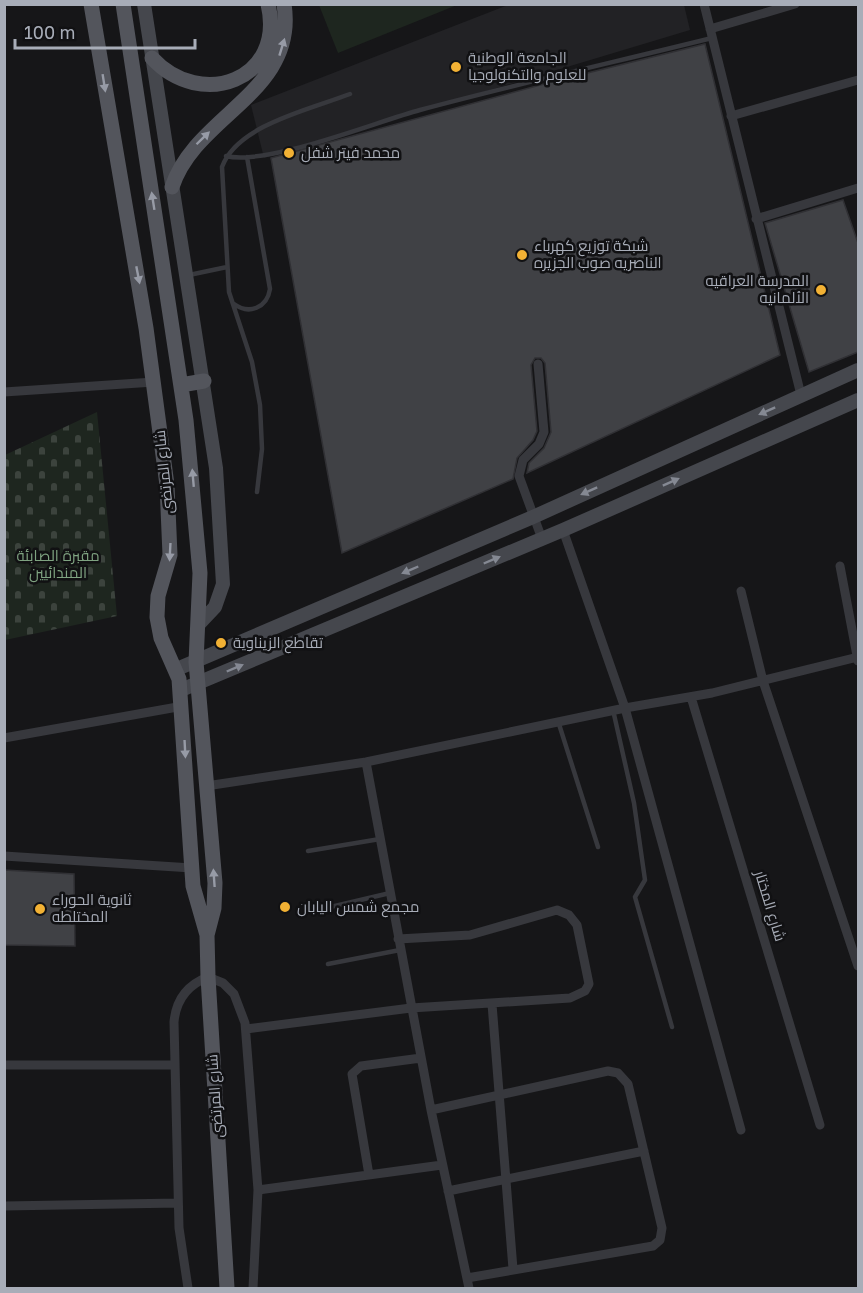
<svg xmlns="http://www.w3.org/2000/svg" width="863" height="1293" viewBox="0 0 863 1293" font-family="'Golos Text',Cairo,sans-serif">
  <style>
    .built { fill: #222225 }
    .grass { fill: #1e261f }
    .cemetery { fill: url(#cemetery-stones) }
    .building { fill: #404145; stroke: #303034; stroke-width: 1.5 }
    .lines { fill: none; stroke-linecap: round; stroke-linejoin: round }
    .lane { stroke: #37383d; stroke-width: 4.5 }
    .street { stroke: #37383d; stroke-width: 9 }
    .secondary { stroke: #45474d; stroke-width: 14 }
    .primary { stroke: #53555c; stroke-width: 15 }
    .oneway { fill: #979ba6 }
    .oneway2 { fill: #858993 }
    .poi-dot { fill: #f2b134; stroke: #111113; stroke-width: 2 }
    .labels { text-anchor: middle; stroke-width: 5; stroke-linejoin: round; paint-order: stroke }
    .poi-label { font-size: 15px; fill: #a8adb8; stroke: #111113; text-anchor: start }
    .street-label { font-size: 15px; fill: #a8adb8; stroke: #111113 }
    .park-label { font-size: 15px; fill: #7fa381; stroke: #111113 }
  </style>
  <defs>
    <pattern id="cemetery-stones" width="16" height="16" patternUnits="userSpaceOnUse" patternTransform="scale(1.5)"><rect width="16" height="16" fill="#1e261f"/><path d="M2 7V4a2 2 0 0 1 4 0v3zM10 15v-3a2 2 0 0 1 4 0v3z" fill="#3c433d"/></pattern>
  </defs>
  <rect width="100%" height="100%" fill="#161618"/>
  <path class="built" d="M 508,5 L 684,5 L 690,30 L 264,158 L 251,105 Z"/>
  <path class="grass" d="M 319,5 L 457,5 L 338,53 Z"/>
  <path class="cemetery" d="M 97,412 L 117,616 L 5,640 L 5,455 Z"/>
  <path class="building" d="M 705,44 L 780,355 L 527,473 L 529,463 L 544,448 L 551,432 L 545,363 L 541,358 L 535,358 L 531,365 L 537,431 L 533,440 L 517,458 L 513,479 L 342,553 L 271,158 L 555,81 Z
    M 843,200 L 858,243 L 858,352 L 809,372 L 765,223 Z
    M 4,870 L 74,874 L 75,946 L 4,945 Z"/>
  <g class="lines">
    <path class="lane" d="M 226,156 C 267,166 375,122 420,110 C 517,84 615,62 712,38
      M 189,275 L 227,267
      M 234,304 C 249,315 267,308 270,289 L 247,157
      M 257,492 L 262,449 L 260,405 L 252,362 L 229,292 L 222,167 C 237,125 311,109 350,94
      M 613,710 L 634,803 L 645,880 L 635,897 L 672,1027
      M 558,721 L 598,847
      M 308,851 L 380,839
      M 322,909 L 390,893
      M 328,964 L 400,950"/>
    <path class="street" d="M 704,4 L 801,395
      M 710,29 L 795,4
      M 731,116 L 858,80
      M 756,219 L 858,188
      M 538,364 L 544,432 L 539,444 L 523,460 L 519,476 L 542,539
      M 4,392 L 154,382
      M 563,530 L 625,708 L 741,1130
      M 840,566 L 858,661
      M 741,591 L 763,681 L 858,966
      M 691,697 L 820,1125
      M 4,738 L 183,706
      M 366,762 L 431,1110 L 469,1288
      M 206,786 L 366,762 L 625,708 L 712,693 L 858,657
      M 4,856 L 192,868
      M 492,1004 L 513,1269
      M 246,1029 L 411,1008 L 570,998 L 585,991 L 589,984 L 577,925 L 569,915 L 557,910 L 470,935 L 398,939
      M 4,1065 L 174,1065
      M 431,1110 L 608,1071 L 618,1073 L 628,1084 L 662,1228 L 660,1240 L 653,1246 L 467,1278
      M 369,1175 L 352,1074 L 361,1066 L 421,1058
      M 258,1190 L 442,1165
      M 448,1191 L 644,1151
      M 4,1206 L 178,1203
      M 188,1288 L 179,1228 L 174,1022 C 176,1000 187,985 208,977 L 223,983 L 234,994 L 245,1023 L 258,1190 L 253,1288"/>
    <path class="secondary" d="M 144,4 L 216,468 L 223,584 L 215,607 L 198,625
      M 177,669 L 533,517 L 858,370
      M 181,690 L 563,530 L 858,400"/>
    <path class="primary" d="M 91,4 L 146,328 L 167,485 L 170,555 L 158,596 L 157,617 L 161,638 L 179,679 L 193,886 L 207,935
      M 123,4 L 186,420 L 200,573 L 196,662 L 215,883 L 214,908 L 207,935 L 208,977 L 227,1288
      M 152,58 C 201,111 286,80 268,4
      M 172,187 C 196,114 298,93 284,4
      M 181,385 L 204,381"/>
  </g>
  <defs><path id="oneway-solid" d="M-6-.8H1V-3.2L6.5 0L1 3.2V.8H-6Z" transform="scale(1.5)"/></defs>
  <g class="oneway">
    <use href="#oneway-solid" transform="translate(282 47) rotate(-73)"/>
    <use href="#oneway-solid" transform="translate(104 83) rotate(81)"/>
    <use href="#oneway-solid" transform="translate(203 138) rotate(-44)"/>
    <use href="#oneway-solid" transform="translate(153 201) rotate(-99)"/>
    <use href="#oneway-solid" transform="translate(138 275) rotate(79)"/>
    <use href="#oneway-solid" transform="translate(193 478) rotate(-95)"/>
    <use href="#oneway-solid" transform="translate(170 552) rotate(93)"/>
    <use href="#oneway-solid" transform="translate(185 749) rotate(87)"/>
    <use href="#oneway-solid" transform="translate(214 878) rotate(-94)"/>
  </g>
  <g class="oneway2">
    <use href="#oneway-solid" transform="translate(767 411) rotate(156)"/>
    <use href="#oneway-solid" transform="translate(671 482) rotate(-24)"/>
    <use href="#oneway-solid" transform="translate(589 491) rotate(156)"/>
    <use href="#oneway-solid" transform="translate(492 560) rotate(-23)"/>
    <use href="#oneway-solid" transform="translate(410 570) rotate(157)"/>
    <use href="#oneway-solid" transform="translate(235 668) rotate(-23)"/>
  </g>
  <g class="poi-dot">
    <circle cx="456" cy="67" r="6"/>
    <circle cx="289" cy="153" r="6"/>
    <circle cx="522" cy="255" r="6"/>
    <circle cx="821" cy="290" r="6"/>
    <circle cx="221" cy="643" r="6"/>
    <circle cx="285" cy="907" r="6"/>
    <circle cx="40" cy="909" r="6"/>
  </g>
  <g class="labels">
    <g class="poi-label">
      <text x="468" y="63">الجامعة الوطنية<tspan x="468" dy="17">للعلوم والتكنولوجيا</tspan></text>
      <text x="301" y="158">محمد فيتر شفل</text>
      <text x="534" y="251">شبكة توزيع كهرباء<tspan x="534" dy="17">الناصريه صوب الجزيره</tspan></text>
      <text x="809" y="286" text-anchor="end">المدرسة العراقيه<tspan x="809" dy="17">الألمانيه</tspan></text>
      <text x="233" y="648">تقاطع الزيناوية</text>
      <text x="52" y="905">ثانوية الحوراء<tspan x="52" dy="17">المختلطه</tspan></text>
      <text x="297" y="912">مجمع شمس اليابان</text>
    </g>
    <g class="street-label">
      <text transform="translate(164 472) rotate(-96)" y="5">شارع المرتضى</text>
      <text transform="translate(770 906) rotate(73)" y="5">شارع المختار</text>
      <text transform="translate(215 1096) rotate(-94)" y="5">شارع المرتضى</text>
    </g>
    <g class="park-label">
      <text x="58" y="561">مقبرة الصابئة<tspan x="58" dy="17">المندائيين</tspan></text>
    </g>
  </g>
  <rect width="863" height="1293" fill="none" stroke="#a8adb8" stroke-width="12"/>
  <path d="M15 39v9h180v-9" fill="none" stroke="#a8adb8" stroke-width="3"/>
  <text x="24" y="39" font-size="18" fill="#a8adb8" stroke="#111113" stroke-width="4.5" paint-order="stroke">100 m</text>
</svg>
